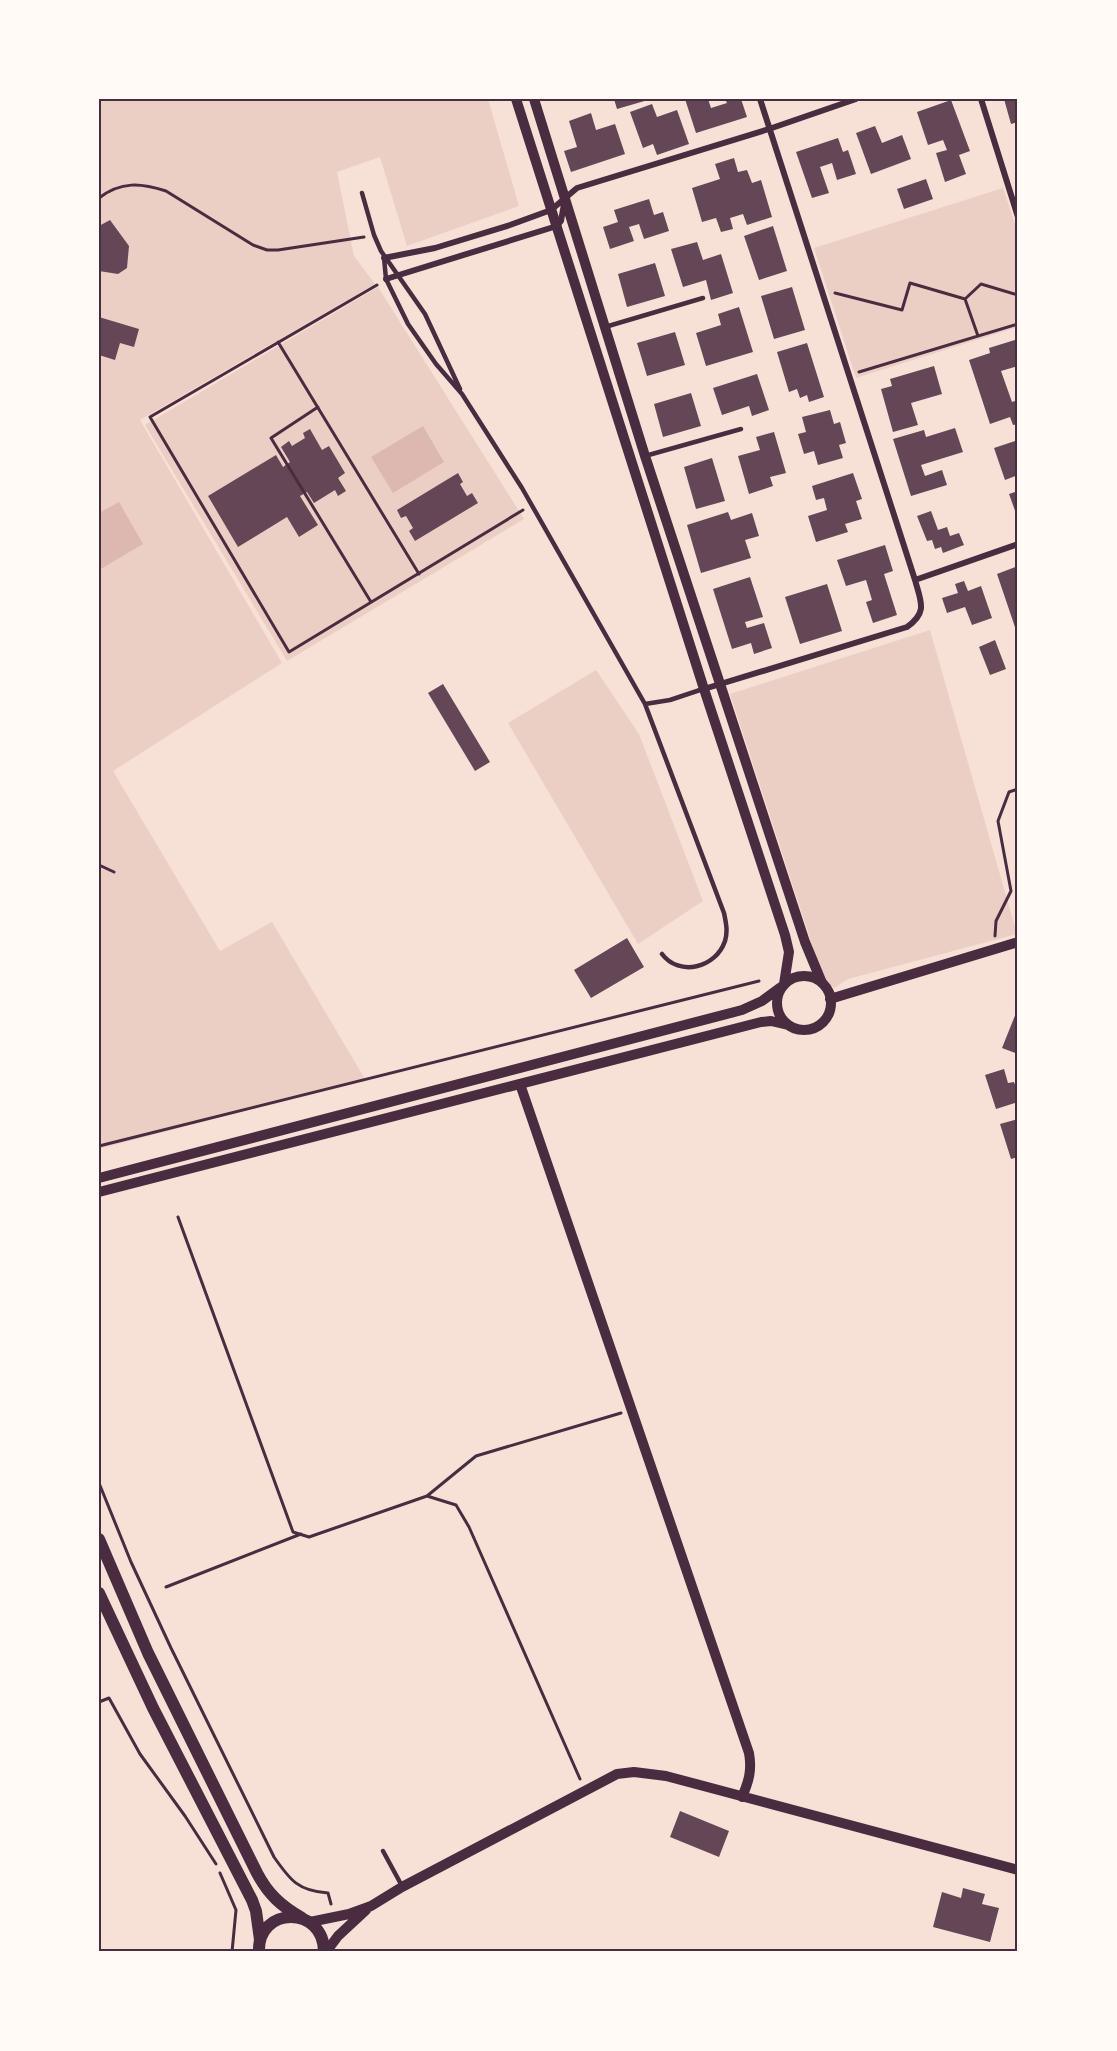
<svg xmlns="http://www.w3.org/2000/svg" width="1117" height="2051" viewBox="0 0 1117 2051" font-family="'IBM Plex Sans',sans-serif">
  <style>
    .green { fill: #ebcfc5 }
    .water { fill: #dcb8b0 }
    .building { fill: #644757 }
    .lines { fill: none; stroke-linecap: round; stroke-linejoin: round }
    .path { stroke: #4a2c40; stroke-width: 3 }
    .service { stroke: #4a2c40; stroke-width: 4.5 }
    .minor { stroke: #4a2c40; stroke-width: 6 }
    .tertiary { stroke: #4a2c40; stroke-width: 10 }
    .secondary { stroke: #4a2c40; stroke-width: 12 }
    .neatline { fill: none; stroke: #4a2c40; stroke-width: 2 }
  </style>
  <rect width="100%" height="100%" fill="#f7e1d7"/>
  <path class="green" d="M 99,99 L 488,99 L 519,206 L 407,246 L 380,157 L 337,172 L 354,256 L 375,284 L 140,420 L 282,663 L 113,771 L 220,951 L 272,922 L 365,1079 L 99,1149 Z
    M 1003,188 L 1018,233 L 1018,327 L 856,378 L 814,248 Z
    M 378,287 L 524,519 L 287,661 L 145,425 Z
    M 930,630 L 1017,934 L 848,979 L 834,988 L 820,977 L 812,944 L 730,694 Z
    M 596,670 L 639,734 L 703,901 L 638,944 L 508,723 Z"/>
  <path class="water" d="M 423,426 L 444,462 L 393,493 L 371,457 Z
    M 119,502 L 143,544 L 99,570 L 99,513 Z"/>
  <path class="building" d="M 614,99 L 648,99 L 648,100 L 617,109 Z
    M 685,99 L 708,99 L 711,108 L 727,103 L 725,99 L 741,99 L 747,117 L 696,133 Z
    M 1004,99 L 1018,99 L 1018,122 L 1011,124 Z
    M 951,100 L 970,151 L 959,155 L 966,174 L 945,182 L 936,153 L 947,150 L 943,140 L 928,145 L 917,112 Z
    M 652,104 L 657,117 L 677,110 L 689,144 L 657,155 L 653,144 L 643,148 L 630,112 Z
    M 591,113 L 596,130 L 615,124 L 625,154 L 571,172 L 564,151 L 577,147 L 569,121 Z
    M 875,126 L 882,143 L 902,135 L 911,159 L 871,174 L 856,133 Z
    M 838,138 L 843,152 L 848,150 L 856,174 L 837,180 L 832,163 L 820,167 L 829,193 L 812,198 L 796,152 Z
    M 734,158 L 738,172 L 747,170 L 752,183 L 761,180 L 772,217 L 747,225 L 743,214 L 730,218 L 733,229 L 721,232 L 716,218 L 702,222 L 692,188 L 720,179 L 715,164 Z
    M 926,179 L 933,199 L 904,209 L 897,189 Z
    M 649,199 L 654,215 L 663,212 L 669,231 L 644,239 L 639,224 L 629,227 L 634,241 L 610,249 L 603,227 L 618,222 L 614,210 Z
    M 110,220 L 129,246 L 127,268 L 118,274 L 99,271 L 99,226 Z
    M 773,226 L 787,271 L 759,280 L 744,236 Z
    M 697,242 L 703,260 L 721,254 L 733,293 L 711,300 L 706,280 L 683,287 L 671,249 Z
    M 655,263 L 665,296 L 627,307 L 618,274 Z
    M 792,287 L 805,330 L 774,339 L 761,296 Z
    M 739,307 L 753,352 L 706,366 L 696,333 L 721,325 L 718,314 Z
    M 99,317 L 139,329 L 134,347 L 120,343 L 115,360 L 99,355 Z
    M 675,332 L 685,365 L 647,376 L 637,343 Z
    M 1018,339 L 1018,366 L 1001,371 L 1012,402 L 1018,400 L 1018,424 L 1013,425 L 1010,417 L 990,424 L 969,360 L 990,353 L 989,348 Z
    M 807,343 L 824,397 L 809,402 L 807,395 L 800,398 L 797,389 L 789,392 L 777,352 Z
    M 934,366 L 942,394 L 911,403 L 918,425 L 893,432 L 881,389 L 892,386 L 890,379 Z
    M 757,374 L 769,410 L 752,416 L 749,406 L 722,415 L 713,388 Z
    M 691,393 L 701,426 L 663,437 L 654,404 Z
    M 830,410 L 834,424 L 840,422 L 846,443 L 839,445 L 843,458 L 818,465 L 814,451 L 804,454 L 798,434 L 806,432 L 802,417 Z
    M 955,428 L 963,452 L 921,465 L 925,476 L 942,470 L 947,485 L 911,496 L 893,439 L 924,430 L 926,437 Z
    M 310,429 L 322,450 L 329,446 L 345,473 L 338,478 L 346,491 L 338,496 L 335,490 L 314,503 L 307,492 L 300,496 L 318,525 L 299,537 L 287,517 L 238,547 L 208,496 L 276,455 L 283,467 L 290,462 L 281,447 L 289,441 L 292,446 L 305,438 L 303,433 Z
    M 774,432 L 786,473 L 770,477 L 773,486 L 749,494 L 738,456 L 760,450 L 756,437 Z
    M 1018,440 L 1018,475 L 1005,480 L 994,448 Z
    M 712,458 L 725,501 L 696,509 L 684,467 Z
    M 458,473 L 463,482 L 460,484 L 467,496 L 472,493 L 478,503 L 415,541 L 409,531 L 413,528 L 406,516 L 401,518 L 397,510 Z
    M 853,473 L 862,499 L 856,501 L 862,519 L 845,524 L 848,532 L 816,542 L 808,516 L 827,510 L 824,498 L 816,500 L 812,486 Z
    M 1018,491 L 1018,519 L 1009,494 Z
    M 931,511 L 938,530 L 947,527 L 950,536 L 959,533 L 964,545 L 943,553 L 941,547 L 935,549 L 932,540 L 927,541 L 917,516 Z
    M 728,512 L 731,520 L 752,513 L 759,536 L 745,540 L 751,558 L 701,573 L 687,525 Z
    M 885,545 L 893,571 L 884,574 L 897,615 L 873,623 L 866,602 L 872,600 L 866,580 L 846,586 L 837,560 Z
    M 1018,566 L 1018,636 L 997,574 Z
    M 750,577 L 763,617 L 745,622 L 747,628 L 764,623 L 772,648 L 754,654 L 751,643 L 732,649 L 713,589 Z
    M 964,581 L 968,591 L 981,586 L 992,618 L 972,625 L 965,607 L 947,613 L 942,598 L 958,593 L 955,584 Z
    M 827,584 L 842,631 L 800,644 L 785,597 Z
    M 995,640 L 1006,669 L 990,675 L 979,647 Z
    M 443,684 L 490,762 L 475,771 L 428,693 Z
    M 627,938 L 644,967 L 591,998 L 574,970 Z
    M 1018,1008 L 1018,1054 L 1002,1048 Z
    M 1004,1069 L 1008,1083 L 1014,1082 L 1018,1093 L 1018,1102 L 996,1109 L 985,1075 Z
    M 1018,1119 L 1018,1157 L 1011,1159 L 1000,1124 Z
    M 680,1811 L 729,1831 L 719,1857 L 670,1837 Z
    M 963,1888 L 985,1894 L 982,1904 L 999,1908 L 990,1942 L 933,1927 L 942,1892 L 961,1898 Z"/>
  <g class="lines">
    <path class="path" d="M 99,198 C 121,181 141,183 166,191 L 253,245 L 267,250 L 278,250 L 364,237
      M 377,285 L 150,417 L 289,652 L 523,510
      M 835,293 L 902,310 L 910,283 L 965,299 L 981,284 L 1018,295
      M 965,299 L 978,336
      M 278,342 L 419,574
      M 859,372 L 1018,324
      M 318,407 L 271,438 L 371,602
      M 99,865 L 114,872
      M 995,936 L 996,921 L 1011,891 L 998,821 L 1009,792 L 1018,789
      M 99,1146 L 759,981
      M 178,1217 L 293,1532 L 309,1537 L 427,1496 L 456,1505 L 469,1527 L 580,1779
      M 99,1483 L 131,1562 L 171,1648 L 274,1857 C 290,1880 298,1891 328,1893 L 331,1904
      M 427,1496 L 476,1456 L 621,1413
      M 166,1587 L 301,1534
      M 99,1702 L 109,1698 L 140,1754 L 185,1816 L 216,1864
      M 220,1873 L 236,1910 L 232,1952"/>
    <path class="service" d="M 362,193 L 374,235 L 381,251 L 425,314 L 460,389
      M 384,258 L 386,279 L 408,324 L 436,364 L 462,394 L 522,488 L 645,704 L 724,913 C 726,923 728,931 725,941 C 716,968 679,977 662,954
      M 605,327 L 703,298
      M 645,456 L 741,429
      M 645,704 L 670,700 L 703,689
      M 383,1851 L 402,1886"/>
    <path class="minor" d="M 760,99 L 915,580
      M 981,99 L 1018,217
      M 384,258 L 435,248 L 510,225 L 551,210 L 577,188 L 769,129 L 856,99
      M 386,279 L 557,226 L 561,221 L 564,204
      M 704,689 L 907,627 C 928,612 921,602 915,580 L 1018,544"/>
    <path class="tertiary" d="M 516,99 L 704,689 L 785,935 L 789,952 L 784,984
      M 534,99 L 645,456 L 805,942 L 822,983
      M777 1003a27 27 0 1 1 54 0a27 27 0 1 1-54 0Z
      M 830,999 L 1018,942
      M 520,1084 L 749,1753 C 752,1770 749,1781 742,1797
      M 99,1178 L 742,1010 L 762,1001 L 781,987
      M 99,1192 L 761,1022 L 771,1021 L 788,1025
      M 310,1922 L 349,1914 L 371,1906 L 402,1887 L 617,1774 L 634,1772 L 666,1776 L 1018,1870
      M 326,1952 L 338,1936 L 366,1910"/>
    <path class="secondary" d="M 99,1539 L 148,1653 L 257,1873 C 268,1894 281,1906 302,1918
      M 99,1593 L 153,1708 L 252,1900 L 256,1911 L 260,1940
      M 259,1952 C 257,1906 324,1905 324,1952"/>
  </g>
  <rect width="1117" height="2051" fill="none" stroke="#fffaf5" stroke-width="201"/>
  <rect x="100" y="100" width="916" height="1850" class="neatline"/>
</svg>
